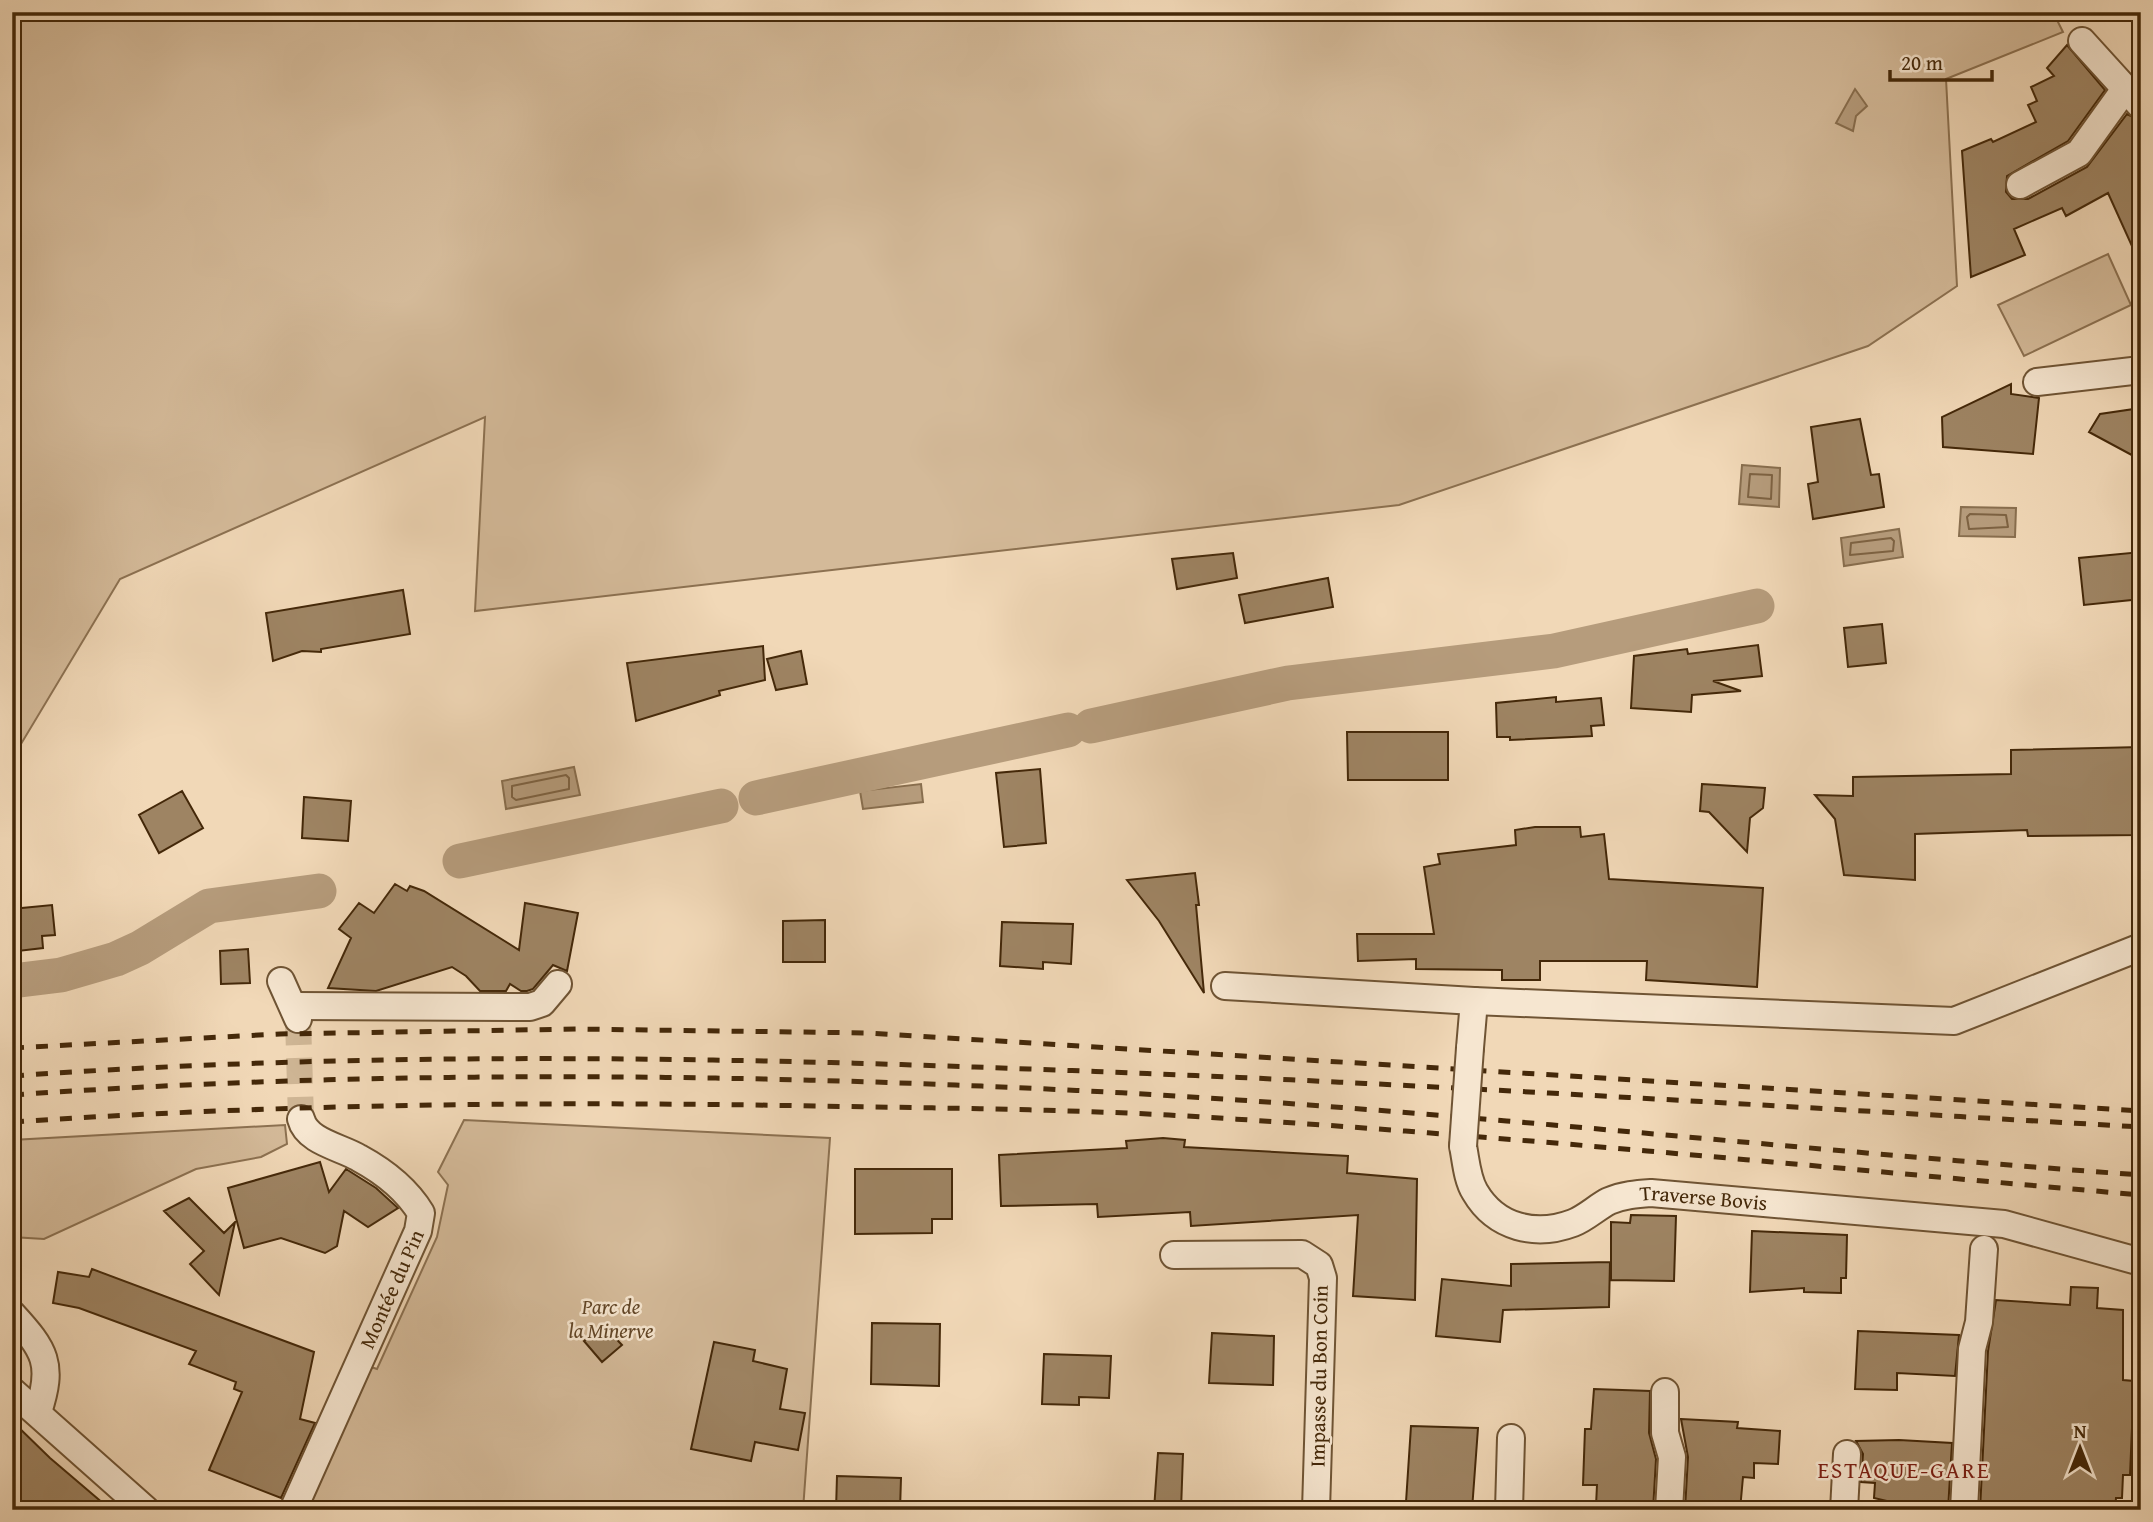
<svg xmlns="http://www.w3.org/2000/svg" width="2153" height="1522" viewBox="0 0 2153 1522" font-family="'Gentium Book Plus',serif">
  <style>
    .green { fill: #d4ba99; stroke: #8c7151; stroke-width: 2 }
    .water { fill: #b69c7c; stroke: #886e4e; stroke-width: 2 }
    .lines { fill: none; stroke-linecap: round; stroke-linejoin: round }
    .shore { stroke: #7d6242; stroke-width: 2 }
    .canal { stroke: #b69c7c; stroke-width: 35 }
    .building { fill: #9e8463; stroke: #442809; stroke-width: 2 }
    .minor-tunnel { stroke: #ceb594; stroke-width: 26; stroke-dasharray: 26 13; stroke-linecap: butt }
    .minor-casing { stroke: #6f5434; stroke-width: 30 }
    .minor { stroke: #f6e6d0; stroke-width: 26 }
    .rail { stroke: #442809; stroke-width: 5; stroke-dasharray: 12 12; stroke-linecap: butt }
    .minor-bridge-casing { stroke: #6f5434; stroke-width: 30; stroke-linecap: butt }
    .minor-bridge { stroke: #f6e6d0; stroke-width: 26 }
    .labels { text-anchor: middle; stroke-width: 5; stroke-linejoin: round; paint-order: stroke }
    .street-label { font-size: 21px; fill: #442809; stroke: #f6e6d0 }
    .park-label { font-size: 21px; font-style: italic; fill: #614526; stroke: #f6e6d0 }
    .neighbourhood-label { font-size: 23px; letter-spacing: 2px; fill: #7a1f14; stroke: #f6e6d0 }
  </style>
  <rect width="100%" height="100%" fill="#f1d8b7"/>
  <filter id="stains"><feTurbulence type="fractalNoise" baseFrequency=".00286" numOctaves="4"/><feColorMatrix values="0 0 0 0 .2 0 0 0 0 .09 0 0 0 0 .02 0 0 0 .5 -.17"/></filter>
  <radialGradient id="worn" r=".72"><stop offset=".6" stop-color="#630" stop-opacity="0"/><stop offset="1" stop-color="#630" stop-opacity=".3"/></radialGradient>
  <path class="green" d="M 12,12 L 2053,12 L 2063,32 L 1946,79 L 1957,286 L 1868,346 L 1399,505 L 475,611 L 485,417 L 120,579 L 12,759 Z
    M 2108,254 L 2131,305 L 2024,356 L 1998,305 Z
    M 464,1120 L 830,1138 L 803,1510 L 300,1510 L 365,1365 L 377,1369 L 437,1237 L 448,1185 L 438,1172 Z
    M 285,1125 L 287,1144 L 261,1157 L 196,1169 L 44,1239 L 12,1237 L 12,1140 Z"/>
  <path class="water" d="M 1855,89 L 1867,106 L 1856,116 L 1853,131 L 1836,123 Z
    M 1742,465 L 1780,468 L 1779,507 L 1739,504 Z
    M 1961,507 L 2016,508 L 2015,537 L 1959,536 Z
    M 1899,529 L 1903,557 L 1844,566 L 1841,538 Z
    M 574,767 L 580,795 L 506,809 L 502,781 Z
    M 921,784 L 923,802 L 863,809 L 860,791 Z"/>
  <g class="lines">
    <path class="shore" d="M 1750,474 L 1772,475 L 1771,499 L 1748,497 Z
      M 1970,514 L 2006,515 L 2008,527 L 1969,529 L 1967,517 Z
      M 1891,538 L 1894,541 L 1893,551 L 1850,555 L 1851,543 Z
      M 566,775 L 569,778 L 569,789 L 516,800 L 512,797 L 512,786 Z"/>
    <path class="canal" d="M 1091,726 L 1288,683 L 1554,651 L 1757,606
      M 756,798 L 1068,730
      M 460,861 L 721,806
      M 12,981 L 61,975 L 116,959 L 140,948 L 209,906 L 319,891"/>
  </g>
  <path class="building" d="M 2067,45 L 2105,90 L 2068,141 L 2007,176 L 2006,192 L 2012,199 L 2028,199 L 2087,167 L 2127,114 L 2141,121 L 2141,266 L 2108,193 L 2066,216 L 2062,208 L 2014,229 L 2025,255 L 1971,277 L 1962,151 L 1991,139 L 1993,142 L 2036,122 L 2028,105 L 2037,101 L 2031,87 L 2054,76 L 2047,68 Z
    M 2011,384 L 2011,394 L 2039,398 L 2033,454 L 1943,447 L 1942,417 Z
    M 2141,408 L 2141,460 L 2089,432 L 2100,414 Z
    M 1860,419 L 1871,475 L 1879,474 L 1884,507 L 1813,519 L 1808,484 L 1818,482 L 1811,427 Z
    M 2141,552 L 2141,599 L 2084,605 L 2079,558 Z
    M 1233,553 L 1237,578 L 1177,589 L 1172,559 Z
    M 1328,578 L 1333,607 L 1245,623 L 1239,595 Z
    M 403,590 L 410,634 L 321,649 L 321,652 L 302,651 L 273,661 L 266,613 Z
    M 1882,624 L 1886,663 L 1848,667 L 1844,628 Z
    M 1758,645 L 1762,676 L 1713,681 L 1741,691 L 1692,695 L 1691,712 L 1631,708 L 1634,656 L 1687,649 L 1688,654 Z
    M 763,646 L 765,680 L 719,691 L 720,695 L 636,721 L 627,663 Z
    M 801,651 L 807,684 L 776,690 L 767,659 Z
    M 1556,697 L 1556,702 L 1601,698 L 1604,725 L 1591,726 L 1592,736 L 1510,740 L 1510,737 L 1497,737 L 1496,703 Z
    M 1347,732 L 1448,732 L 1448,780 L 1348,780 Z
    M 2141,747 L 2141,835 L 2028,836 L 2027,830 L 1915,834 L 1915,880 L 1844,875 L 1835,819 L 1815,795 L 1853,796 L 1853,777 L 2011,774 L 2011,750 Z
    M 1040,769 L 1046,843 L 1004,847 L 996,773 Z
    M 1702,784 L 1765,788 L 1763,808 L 1750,818 L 1747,852 L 1709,812 L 1700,811 Z
    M 182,791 L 203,828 L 159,853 L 139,815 Z
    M 304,797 L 351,801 L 348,841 L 302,838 Z
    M 1535,827 L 1580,827 L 1581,837 L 1604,834 L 1609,879 L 1763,888 L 1757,987 L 1646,980 L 1647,961 L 1540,961 L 1540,980 L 1502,980 L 1502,970 L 1416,969 L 1416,959 L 1358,961 L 1357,934 L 1434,934 L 1424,867 L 1440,864 L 1438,854 L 1516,845 L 1515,830 Z
    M 1195,873 L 1199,905 L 1196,905 L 1204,993 L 1159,921 L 1127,880 Z
    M 395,884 L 407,891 L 410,886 L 424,891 L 519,950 L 525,903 L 578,913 L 567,971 L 553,965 L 533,989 L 527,991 L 521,991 L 510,984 L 506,991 L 480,991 L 466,976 L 452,967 L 376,991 L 328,988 L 351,938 L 339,929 L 359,903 L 374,913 Z
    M 52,905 L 55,935 L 42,936 L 43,948 L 18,951 L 16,938 L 12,939 L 12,909 Z
    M 825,920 L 825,962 L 783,962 L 783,921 Z
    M 1002,922 L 1073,924 L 1071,964 L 1043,962 L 1043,969 L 1000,966 Z
    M 248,949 L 250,983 L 221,984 L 220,951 Z
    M 1163,1138 L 1185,1140 L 1184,1147 L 1348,1156 L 1347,1173 L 1417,1179 L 1415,1300 L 1353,1296 L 1358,1215 L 1191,1226 L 1190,1212 L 1098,1217 L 1097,1204 L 1001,1206 L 999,1155 L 1127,1148 L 1126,1141 Z
    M 320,1162 L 329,1192 L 346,1169 L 376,1188 L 398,1208 L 368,1227 L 344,1211 L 337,1246 L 325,1253 L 281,1238 L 244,1248 L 228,1188 Z
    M 855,1169 L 952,1169 L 952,1219 L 932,1219 L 932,1233 L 855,1234 Z
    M 189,1198 L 224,1233 L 235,1222 L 219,1295 L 190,1264 L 204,1251 L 164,1211 Z
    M 1631,1215 L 1676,1216 L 1674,1281 L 1611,1280 L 1611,1222 L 1630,1223 Z
    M 1752,1231 L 1847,1235 L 1846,1278 L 1841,1278 L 1841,1293 L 1804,1292 L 1804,1288 L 1750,1292 Z
    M 1610,1262 L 1609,1307 L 1503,1310 L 1500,1342 L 1436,1336 L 1442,1279 L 1511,1286 L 1511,1264 Z
    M 92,1269 L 314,1352 L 300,1419 L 315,1423 L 281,1498 L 209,1470 L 242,1392 L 234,1389 L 236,1382 L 189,1364 L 196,1351 L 79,1308 L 53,1303 L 58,1272 L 89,1277 Z
    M 2071,1287 L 2098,1288 L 2097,1308 L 2123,1310 L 2123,1380 L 2134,1381 L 2130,1475 L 2123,1475 L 2122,1498 L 2116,1498 L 2115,1510 L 1980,1510 L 1988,1351 L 1996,1300 L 2070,1305 Z
    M 872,1323 L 940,1324 L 939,1386 L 871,1384 Z
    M 603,1325 L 622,1345 L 602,1362 L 584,1341 Z
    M 1858,1331 L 1959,1335 L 1955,1376 L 1897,1373 L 1897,1390 L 1855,1389 Z
    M 1212,1333 L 1274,1336 L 1273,1385 L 1209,1383 Z
    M 714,1342 L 755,1350 L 753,1361 L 787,1369 L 780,1409 L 805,1413 L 798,1450 L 755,1442 L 751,1461 L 691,1449 Z
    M 1044,1354 L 1111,1356 L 1109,1398 L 1079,1397 L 1079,1405 L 1042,1404 Z
    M 1594,1389 L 1650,1391 L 1649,1433 L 1656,1459 L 1653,1510 L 1601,1510 L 1596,1506 L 1597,1485 L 1583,1485 L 1585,1429 L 1591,1429 Z
    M 1681,1419 L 1738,1422 L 1737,1428 L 1780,1431 L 1778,1464 L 1754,1463 L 1754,1478 L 1743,1477 L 1740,1510 L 1685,1510 L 1688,1457 Z
    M 12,1421 L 50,1458 L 111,1510 L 12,1510 Z
    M 1411,1426 L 1478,1428 L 1472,1510 L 1415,1510 L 1415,1503 L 1406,1502 Z
    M 1899,1440 L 1952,1443 L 1948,1510 L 1886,1510 L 1887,1501 L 1874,1498 L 1875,1483 L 1861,1482 L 1863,1454 L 1856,1441 Z
    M 1158,1453 L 1183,1454 L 1181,1510 L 1154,1510 Z
    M 837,1476 L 901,1478 L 900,1510 L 836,1510 Z"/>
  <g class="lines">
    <path class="minor-tunnel" d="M 298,1019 L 301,1119"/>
    <defs>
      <g id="minor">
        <path d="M 2082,41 L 2141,106"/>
        <path d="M 2020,185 L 2079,153 L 2125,89"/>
        <path d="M 2037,382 L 2141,370"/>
        <path d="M 281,981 L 298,1019"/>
        <path d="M 1225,986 L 1474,1001 L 1954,1021 L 2141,947"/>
        <path d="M 294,1006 L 530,1007 L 542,1003 L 558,984"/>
        <path d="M 1470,1048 L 1474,1001"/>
        <path id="s1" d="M 1463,1146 C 1466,1161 1467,1179 1475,1192 C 1496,1228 1536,1237 1573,1223 C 1586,1218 1597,1207 1609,1201 C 1623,1195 1637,1194 1651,1193 L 2004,1224 L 2141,1262"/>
        <path d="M 1174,1255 L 1302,1254 L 1319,1265 L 1323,1278 L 1316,1510"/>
        <path d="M 12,1314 C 45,1350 54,1364 38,1412"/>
        <path d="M 12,1391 L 146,1510"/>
        <path d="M 1665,1392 L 1665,1433 L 1672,1457 L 1669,1510"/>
        <path id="s2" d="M 293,1510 L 418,1231 L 421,1213 C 407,1190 383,1171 359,1158 C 341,1147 307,1142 301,1119"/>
        <path d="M 1509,1510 L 1511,1438"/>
        <path d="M 1844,1510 L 1847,1454"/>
        <path d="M 1964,1510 L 1972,1349 L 1979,1322 L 1984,1249"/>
      </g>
    </defs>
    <use href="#minor" class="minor-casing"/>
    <use href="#minor" class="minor"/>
    <path class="rail" d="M 12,1048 L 280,1034 L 578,1029 L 867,1033 L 2141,1111
      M 12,1076 C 351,1052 690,1056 1029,1069 C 1400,1082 1770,1106 2141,1127
      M 12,1095 C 383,1069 755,1073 1126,1093 C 1465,1112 1802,1151 2141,1175
      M 12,1122 C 280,1104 547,1101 815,1106 C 933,1108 1051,1109 1169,1115 C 1493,1134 1817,1167 2141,1195"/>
    <defs>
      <path id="minor-bridge" d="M 1463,1146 L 1470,1048"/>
    </defs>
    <use href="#minor-bridge" class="minor-bridge-casing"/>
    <use href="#minor-bridge" class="minor-bridge"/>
  </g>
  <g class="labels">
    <g class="street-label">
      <text dy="7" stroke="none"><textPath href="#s1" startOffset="298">Traverse Bovis</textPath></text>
      <text dy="7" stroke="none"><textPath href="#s2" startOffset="242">Montée du Pin</textPath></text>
      <text transform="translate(1319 1376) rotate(-89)" y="7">Impasse du Bon Coin</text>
    </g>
    <g class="park-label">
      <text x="611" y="1314">Parc de<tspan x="611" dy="24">la Minerve</tspan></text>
    </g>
    <g class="neighbourhood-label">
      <text x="1904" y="1478">ESTAQUE-GARE</text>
    </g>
  </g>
  <rect width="2153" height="1522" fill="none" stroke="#f1d8b7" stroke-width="42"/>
  <rect x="14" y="14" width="2125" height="1494" fill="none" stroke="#442809" stroke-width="3.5"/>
  <rect x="21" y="21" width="2111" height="1480" fill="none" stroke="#442809" stroke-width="2"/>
  <g transform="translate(2080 1448)" stroke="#f6e6d0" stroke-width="5" paint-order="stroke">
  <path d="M0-5L12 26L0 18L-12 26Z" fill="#442809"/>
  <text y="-10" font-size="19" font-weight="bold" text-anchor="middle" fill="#442809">N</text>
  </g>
  <path d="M1890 70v10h102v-10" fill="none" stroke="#442809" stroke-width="3.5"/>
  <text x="1901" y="70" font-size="21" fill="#442809" stroke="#f6e6d0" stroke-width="5" paint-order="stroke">20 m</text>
  <rect width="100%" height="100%" filter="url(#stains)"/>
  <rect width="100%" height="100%" fill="url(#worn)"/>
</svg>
